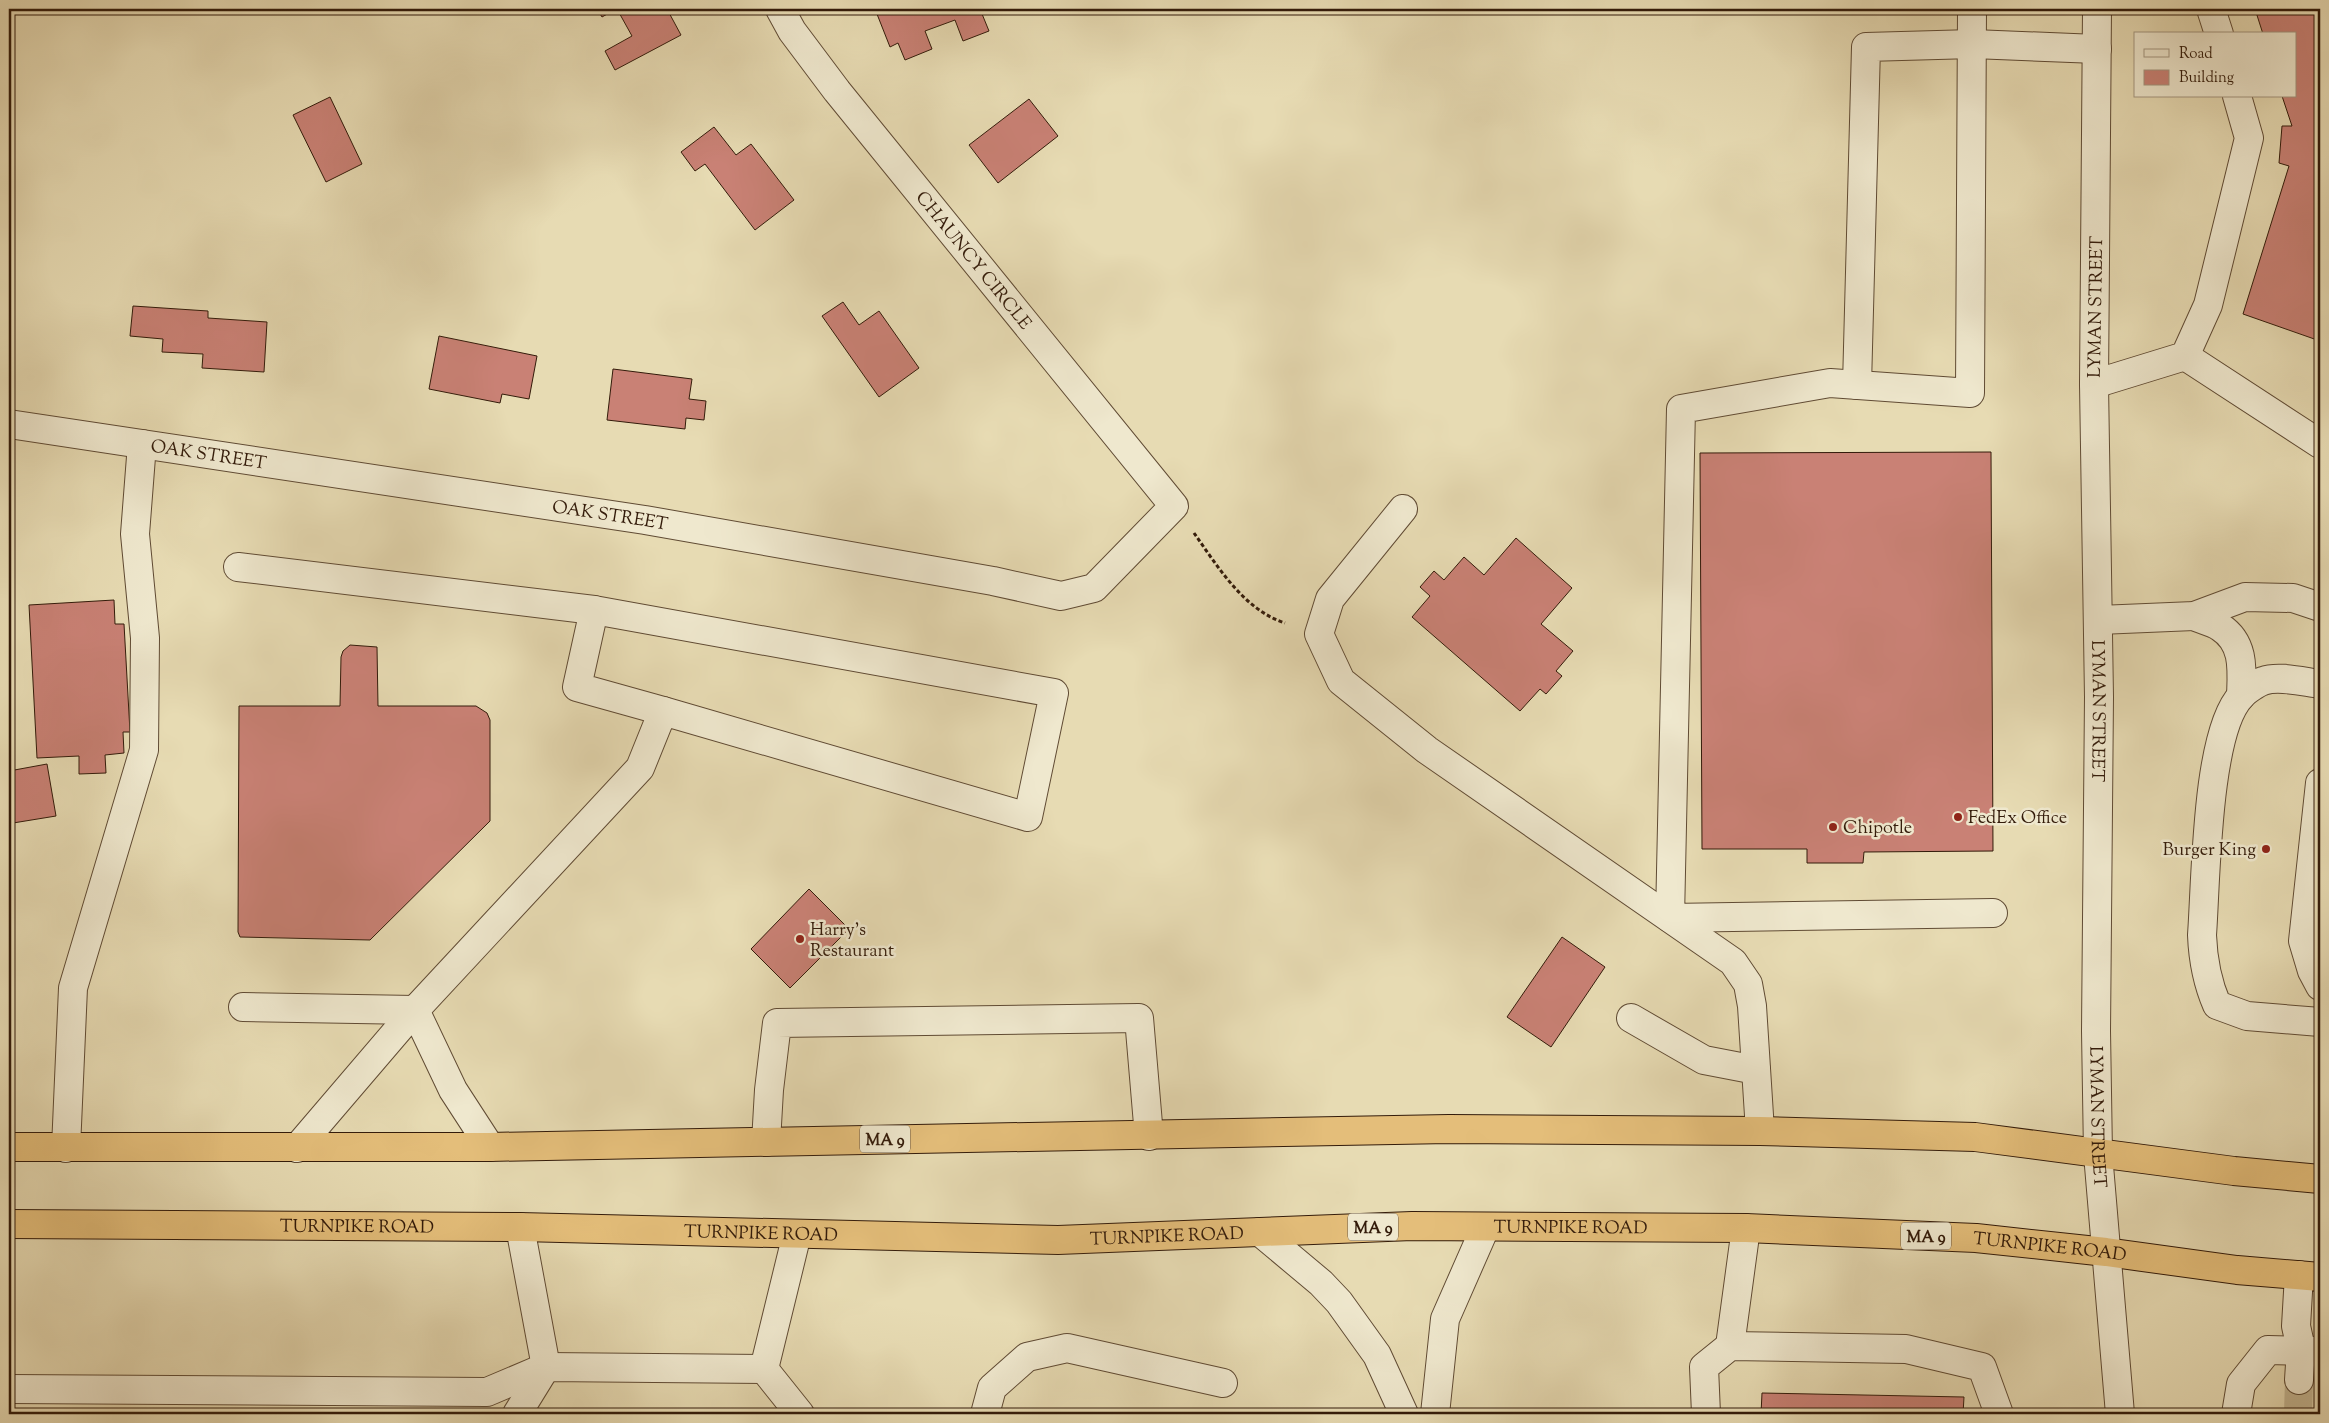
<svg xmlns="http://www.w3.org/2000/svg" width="2329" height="1423" viewBox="0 0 2329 1423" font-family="'Sorts Mill Goudy',serif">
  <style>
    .building { fill: #c98175; stroke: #331b0a }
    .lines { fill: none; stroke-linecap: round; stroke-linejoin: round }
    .minor-tunnel { stroke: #c3b591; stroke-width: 28; stroke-dasharray: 28 14; stroke-linecap: butt }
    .minor-casing { stroke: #604b34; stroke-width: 30 }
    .highway-casing { stroke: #331b0a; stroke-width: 30 }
    .path { stroke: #331b0a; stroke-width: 3; stroke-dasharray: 4 2.5; stroke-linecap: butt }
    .minor { stroke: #efe8ce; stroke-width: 28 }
    .highway { stroke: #e4be7a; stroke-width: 28 }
    .poi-dot { fill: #8f2418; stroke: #efe8ce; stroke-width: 2 }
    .labels { text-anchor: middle; stroke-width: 5; stroke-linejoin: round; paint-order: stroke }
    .shield { fill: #efe8ce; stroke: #6b5845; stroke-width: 1 }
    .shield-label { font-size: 16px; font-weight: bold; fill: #331b0a }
    .street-label { font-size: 18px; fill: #331b0a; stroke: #efe8ce }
    .poi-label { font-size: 18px; fill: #331b0a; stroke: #efe8ce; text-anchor: start }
  </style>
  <rect width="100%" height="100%" fill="#e7dbb3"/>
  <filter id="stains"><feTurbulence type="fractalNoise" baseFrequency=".004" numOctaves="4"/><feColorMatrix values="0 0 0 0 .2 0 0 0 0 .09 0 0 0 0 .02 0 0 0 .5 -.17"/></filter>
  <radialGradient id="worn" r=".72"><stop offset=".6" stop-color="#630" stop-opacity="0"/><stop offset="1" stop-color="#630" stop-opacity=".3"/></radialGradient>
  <path class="building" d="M 597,9 L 616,9 L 602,17 Z
    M 617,9 L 667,9 L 681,35 L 615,70 L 605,51 L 632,36 Z
    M 875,9 L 980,9 L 989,31 L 963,41 L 955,20 L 925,31 L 932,49 L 905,60 L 898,43 L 890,47 Z
    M 2255,9 L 2320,9 L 2320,341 L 2243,314 L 2289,166 L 2279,163 L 2282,126 L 2292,126 L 2282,96 L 2295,96 L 2295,34 L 2263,34 Z
    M 330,97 L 362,164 L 326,182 L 293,115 Z
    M 1029,99 L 1058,136 L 998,183 L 969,145 Z
    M 714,127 L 736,155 L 751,144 L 794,200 L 755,230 L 705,164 L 695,171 L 681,152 Z
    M 843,302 L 859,325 L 879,311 L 919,368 L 879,397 L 822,316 Z
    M 133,306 L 208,311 L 208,318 L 267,322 L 264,372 L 202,368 L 203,354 L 162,352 L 163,339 L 130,336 Z
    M 439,336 L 537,356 L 529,399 L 502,394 L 500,403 L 429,389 Z
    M 613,369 L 692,379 L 689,399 L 706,401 L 704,420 L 686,418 L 685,429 L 607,420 Z
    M 1991,452 L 1993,851 L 1864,852 L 1863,863 L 1807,863 L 1807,849 L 1702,849 L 1700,453 Z
    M 1516,538 L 1572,588 L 1541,624 L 1573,651 L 1556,671 L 1562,676 L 1546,694 L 1540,689 L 1520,711 L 1412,617 L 1430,596 L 1420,587 L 1434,571 L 1444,580 L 1464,557 L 1484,575 Z
    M 114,600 L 115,624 L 124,624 L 130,732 L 123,732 L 124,753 L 105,755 L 106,773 L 79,774 L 79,756 L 37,758 L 29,605 Z
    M 350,645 L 377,647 L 378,706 L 476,706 L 487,713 L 490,720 L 490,821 L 370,940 L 240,937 L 238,932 L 239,706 L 340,706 L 341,657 L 343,651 Z
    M 47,764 L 56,816 L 13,823 L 9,798 L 9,771 Z
    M 809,889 L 849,929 L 790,988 L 751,949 Z
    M 1562,937 L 1605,967 L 1551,1047 L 1507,1017 Z
    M 1762,1393 L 1964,1397 L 1963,1414 L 1761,1414 Z"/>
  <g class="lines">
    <path class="minor-tunnel" d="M 2298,1414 L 2299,1380"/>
    <defs>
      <g id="minor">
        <path d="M 1972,9 L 1970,393 L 1830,383 L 1681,409 L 1670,918 L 1993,913"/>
        <path id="s1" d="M 2097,9 L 2094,384 L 2099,697 L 2096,1031 L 2098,1154 L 2120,1414"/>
        <path d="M 2211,9 L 2219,34"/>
        <path d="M 2185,356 L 2320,444"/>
        <path d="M 2094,384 L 2185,356 L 2208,305 L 2249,138 L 2237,96"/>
        <path d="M 1857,385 L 1866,47 L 1973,44 L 2097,49"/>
        <path id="s2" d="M 9,424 L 645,520 L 993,581 L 1061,596 L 1094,588 L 1174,506 L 837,91 L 792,31 L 780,9"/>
        <path d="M 1403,509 L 1330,599 L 1319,634 L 1341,681 L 1427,750 L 1733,962 L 1748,984 L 1752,1006 L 1760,1131"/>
        <path d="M 238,567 L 594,610 L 1054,693 L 1028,817 L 663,711 L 640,768 L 415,1010 L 243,1007"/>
        <path d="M 594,610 L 577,687 L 663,711"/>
        <path d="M 2194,616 C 2202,620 2213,622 2220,627 C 2245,643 2242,670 2241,696"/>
        <path d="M 2099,620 L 2194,616 L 2245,597 L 2293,598 L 2320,607"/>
        <path d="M 2320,684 C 2304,682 2279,675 2263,681 C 2257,683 2245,691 2241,696 C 2206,733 2206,882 2202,935 C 2203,961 2207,982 2217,1005 L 2247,1016 L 2320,1022"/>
        <path d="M 2320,783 L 2303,941 L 2312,971 L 2320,986"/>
        <path d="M 1631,1018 L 1704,1060 L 1756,1070"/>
        <path d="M 766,1142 L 769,1090 L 777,1023 L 1139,1018 L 1149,1136"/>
        <path d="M 66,1148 L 73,988 L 144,750 L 145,638 L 135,534 L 142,444"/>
        <path d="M 297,1148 L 415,1010 L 453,1090 L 490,1147"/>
        <path d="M 1260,1232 L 1321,1283 L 1339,1302 L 1377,1355 L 1404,1414"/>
        <path d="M 2299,1275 L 2296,1326 L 2301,1349 L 2299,1380"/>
        <path d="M 1730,1346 L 1746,1228"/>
        <path d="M 764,1369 L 797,1234"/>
        <path d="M 764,1369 L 800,1414"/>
        <path d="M 9,1389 L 487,1392 L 546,1367 L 764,1369"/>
        <path d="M 517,1414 L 546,1367 L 520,1227"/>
        <path d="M 985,1414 L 992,1388 L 1027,1357 L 1067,1348 L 1223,1383"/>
        <path d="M 1435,1414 L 1445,1319 L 1485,1228"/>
        <path d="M 1706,1414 L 1704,1367 L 1730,1346 L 1906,1349 L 1982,1367 L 1999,1414"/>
        <path d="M 2236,1414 L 2241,1384 L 2268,1350 L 2320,1351"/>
      </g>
      <g id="highway">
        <path d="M 9,1147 L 490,1147 L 1449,1129 L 1760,1131 L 1975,1137 L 2234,1171 L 2320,1179"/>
        <path id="s3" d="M 9,1224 L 520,1227 L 1058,1240 L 1412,1226 L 1746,1228 L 1976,1238 L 2106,1252 L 2237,1270 L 2320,1277"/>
      </g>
    </defs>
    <use href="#minor" class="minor-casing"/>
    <use href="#highway" class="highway-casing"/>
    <path class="path" d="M 1194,533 C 1218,567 1244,610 1285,623"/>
    <use href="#minor" class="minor"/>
    <use href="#highway" class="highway"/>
  </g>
  <g class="poi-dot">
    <circle cx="1958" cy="817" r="5"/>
    <circle cx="1833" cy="827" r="5"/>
    <circle cx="2266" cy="849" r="5"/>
    <circle cx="800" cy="939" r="5"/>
  </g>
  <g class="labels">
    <g class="shield">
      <rect x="860" y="1125.5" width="50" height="27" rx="4"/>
      <rect x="1348" y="1213.5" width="50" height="27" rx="4"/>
      <rect x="1901" y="1222.5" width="50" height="27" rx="4"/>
    </g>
    <g class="shield-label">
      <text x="885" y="1145">MA 9</text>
      <text x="1373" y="1233">MA 9</text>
      <text x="1926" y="1242">MA 9</text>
    </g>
    <g class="street-label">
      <text transform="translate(974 260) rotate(51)" y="6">CHAUNCY CIRCLE</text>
      <text transform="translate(2095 307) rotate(-89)" y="6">LYMAN STREET</text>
      <text dy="6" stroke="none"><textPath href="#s2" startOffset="202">OAK STREET</textPath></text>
      <text dy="6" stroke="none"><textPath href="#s2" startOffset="608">OAK STREET</textPath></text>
      <text dy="6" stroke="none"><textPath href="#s1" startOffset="702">LYMAN STREET</textPath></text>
      <text dy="6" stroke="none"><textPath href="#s1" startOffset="1108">LYMAN STREET</textPath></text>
      <text dy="6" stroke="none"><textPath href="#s3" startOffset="348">TURNPIKE ROAD</textPath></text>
      <text dy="6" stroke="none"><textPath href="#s3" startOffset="1562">TURNPIKE ROAD</textPath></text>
      <text dy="6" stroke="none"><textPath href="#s3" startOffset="752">TURNPIKE ROAD</textPath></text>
      <text dy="6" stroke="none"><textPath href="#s3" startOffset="1158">TURNPIKE ROAD</textPath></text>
      <text dy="6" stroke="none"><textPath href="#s3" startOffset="2042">TURNPIKE ROAD</textPath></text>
    </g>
    <g class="poi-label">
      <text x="1968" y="823">FedEx Office</text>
      <text x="1843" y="833">Chipotle</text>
      <text x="2256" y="855" text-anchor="end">Burger King</text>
      <text x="810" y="935">Harry's<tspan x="810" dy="21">Restaurant</tspan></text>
    </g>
  </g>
  <rect width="2329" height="1423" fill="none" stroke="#e7dbb3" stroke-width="30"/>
  <rect x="10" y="10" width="2309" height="1403" fill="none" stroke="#331b0a" stroke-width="2.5"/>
  <rect x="15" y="15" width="2299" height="1393" fill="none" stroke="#331b0a"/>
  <rect x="2134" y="32" width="162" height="65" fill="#efe8ce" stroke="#a49680"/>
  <rect x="2144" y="49" width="25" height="8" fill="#efe8ce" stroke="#a49680"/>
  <text x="2179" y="58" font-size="15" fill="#331b0a">Road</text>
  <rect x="2144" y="70" width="25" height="15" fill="#c98175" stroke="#a49680"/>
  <text x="2179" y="82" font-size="15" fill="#331b0a">Building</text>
  <rect width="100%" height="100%" filter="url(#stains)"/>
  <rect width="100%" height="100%" fill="url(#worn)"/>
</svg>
